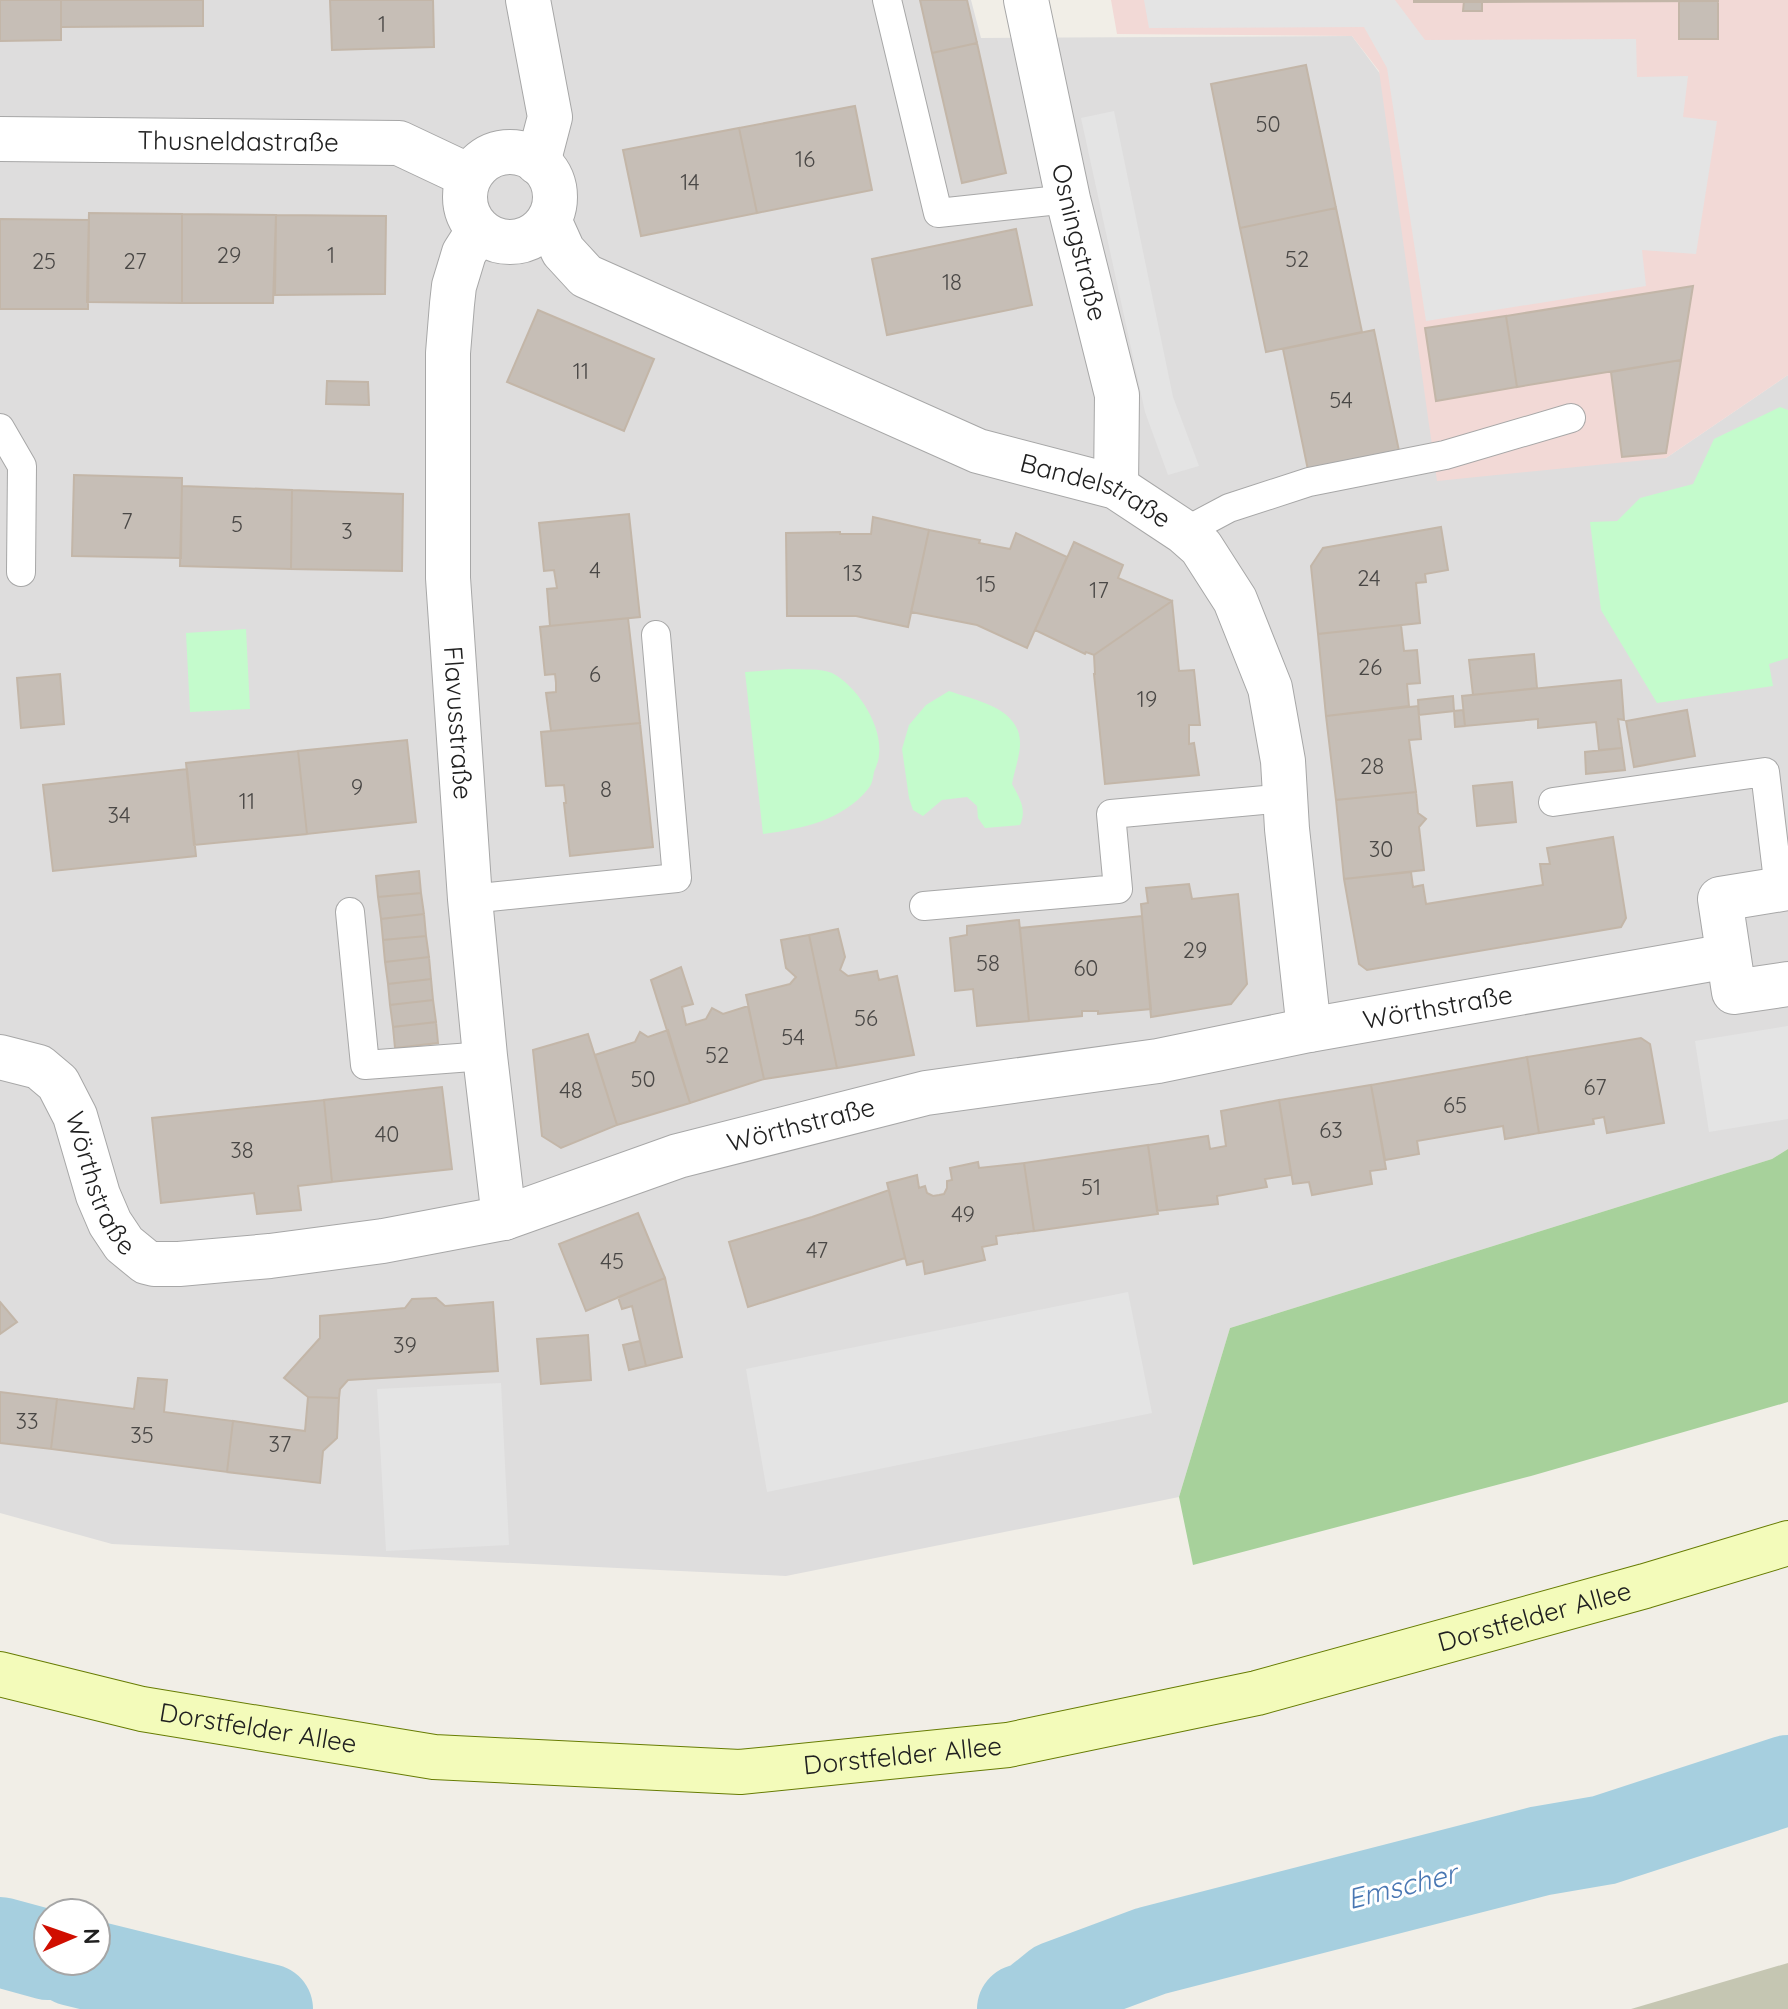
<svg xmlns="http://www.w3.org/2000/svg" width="1788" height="2009" viewBox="0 0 1788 2009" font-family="Quicksand,sans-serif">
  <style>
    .residential { fill: #dedddd }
    .commercial { fill: #f2d9d6 }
    .construction { fill: #c5c6b2 }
    .forest { fill: #a7d19b }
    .park { fill: #c4fbcc }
    .parking { fill: #e4e4e4 }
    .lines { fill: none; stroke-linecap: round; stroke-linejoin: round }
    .river { stroke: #a6cfdf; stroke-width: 90 }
    .building { fill: #c6beb6; stroke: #c3b6a8; stroke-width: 2 }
    .service-casing { stroke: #a7a7a7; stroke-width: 30 }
    .minor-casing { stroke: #a7a7a7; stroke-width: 46 }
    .secondary-casing { stroke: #677c03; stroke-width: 46 }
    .service { stroke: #fff; stroke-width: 28 }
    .minor { stroke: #fff; stroke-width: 44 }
    .secondary { stroke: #f3fbba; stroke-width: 44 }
    .labels { text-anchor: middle; stroke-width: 6; stroke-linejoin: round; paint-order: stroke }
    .number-label { font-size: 22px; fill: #4a4846 }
    .street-label { font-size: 26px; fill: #202020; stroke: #fff }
    .water-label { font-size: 28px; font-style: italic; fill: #4977b3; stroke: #fff }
  </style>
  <rect width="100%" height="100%" fill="#f1eee7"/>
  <path class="residential" d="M 0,0 L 971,0 L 981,38 L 1352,36 L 1666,458 L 1788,375 L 1788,1149 L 1772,1159 L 1230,1328 L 1179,1497 L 786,1576 L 112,1544 L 0,1513 Z"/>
  <path class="commercial" d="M 1111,0 L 1788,0 L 1788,375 L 1666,458 L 1437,481 L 1379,71 L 1352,36 L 1117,34 Z"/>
  <path class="construction" d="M 1788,1963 L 1788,2009 L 1631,2009 Z"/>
  <path class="forest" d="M 1788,1149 L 1788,1402 L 1531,1476 L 1193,1565 L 1179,1497 L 1230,1328 L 1772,1159 Z"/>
  <path class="park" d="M 1780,407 L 1788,410 L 1788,658 L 1769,664 L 1773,686 L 1657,703 L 1601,610 L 1590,522 L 1617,521 L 1640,498 L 1693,484 L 1714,439 Z
    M 246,629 L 250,709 L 190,712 L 186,633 Z
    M 789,669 C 802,670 821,668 832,673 C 857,686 883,726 879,755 C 879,760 876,767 874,772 C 873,778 872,785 868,789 C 842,821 801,829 763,834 L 745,672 Z
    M 949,691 C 977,701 1022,708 1020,746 C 1019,759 1014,772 1012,784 C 1020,799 1027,809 1020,825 L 985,828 L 978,818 L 977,806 L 967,797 L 942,800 L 923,816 L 913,810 L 909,798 L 902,749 L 909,725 L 926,705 Z"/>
  <path class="parking" d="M 1144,0 L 1395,0 L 1425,40 L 1636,39 L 1637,77 L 1688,76 L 1683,117 L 1717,121 L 1696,254 L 1642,250 L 1646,286 L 1426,321 L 1387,68 L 1364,27 L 1149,28 Z
    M 1114,111 L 1173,397 L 1199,466 L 1168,475 L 1145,412 L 1081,118 Z
    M 1788,1026 L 1788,1119 L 1709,1132 L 1695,1041 Z
    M 1128,1292 L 1152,1413 L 767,1492 L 746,1369 Z
    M 501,1383 L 509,1545 L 386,1551 L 377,1389 Z"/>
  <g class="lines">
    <path class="river" d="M 0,1942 L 48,1955
      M 73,1961 L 268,2009
      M 1022,2009 L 1032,2006 L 1057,1986 L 1151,1951 L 1540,1851 L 1604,1840 L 1788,1780"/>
  </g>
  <path class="building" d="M 0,0 L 61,0 L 61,40 L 0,41 Z
    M 61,0 L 203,0 L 203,26 L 61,27 Z
    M 330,0 L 433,0 L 434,47 L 332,50 Z
    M 920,0 L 967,0 L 977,43 L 932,53 Z
    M 1414,0 L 1718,0 L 1718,1 L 1482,2 L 1414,2 Z
    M 1464,1 L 1482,2 L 1482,11 L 1463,11 Z
    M 1679,1 L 1718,1 L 1718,39 L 1679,39 Z
    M 977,43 L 1006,173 L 962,183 L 932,53 Z
    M 1306,65 L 1336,208 L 1240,228 L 1211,84 Z
    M 855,106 L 872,190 L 757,213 L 739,128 Z
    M 739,128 L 757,213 L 641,236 L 623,150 Z
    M 1336,208 L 1362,332 L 1266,352 L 1240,228 Z
    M 89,213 L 182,214 L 182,303 L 87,302 Z
    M 182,214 L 276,215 L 273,303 L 182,303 Z
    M 276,215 L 386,216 L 385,294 L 275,295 Z
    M 0,219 L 89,220 L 88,309 L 0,309 Z
    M 1016,229 L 1032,305 L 887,335 L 872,259 Z
    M 1693,286 L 1681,360 L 1517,387 L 1506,316 Z
    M 538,310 L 654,359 L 624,431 L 507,382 Z
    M 1506,316 L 1517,387 L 1436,401 L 1425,328 Z
    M 1374,330 L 1399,451 L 1308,470 L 1283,349 Z
    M 1681,360 L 1666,453 L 1622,457 L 1611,372 Z
    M 327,381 L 368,382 L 369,405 L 326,404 Z
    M 74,475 L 182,478 L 181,558 L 72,556 Z
    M 182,486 L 292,490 L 291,569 L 180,566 Z
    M 292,490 L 403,494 L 402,571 L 291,569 Z
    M 629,514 L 640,617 L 550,626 L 547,589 L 557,588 L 554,570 L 544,571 L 539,523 Z
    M 873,517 L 929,530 L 908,627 L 856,616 L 787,616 L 786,533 L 840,532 L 840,534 L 871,534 Z
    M 1441,527 L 1448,570 L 1425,574 L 1426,582 L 1416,583 L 1420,623 L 1318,634 L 1311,566 L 1323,548 Z
    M 929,530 L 980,540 L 979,543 L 1010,549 L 1016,533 L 1067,557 L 1027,648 L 977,625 L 911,612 Z
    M 1074,542 L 1123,565 L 1118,578 L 1172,601 L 1094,655 L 1086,652 L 1085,654 L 1035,630 Z
    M 1172,601 L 1179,671 L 1194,670 L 1200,725 L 1189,725 L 1189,744 L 1194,743 L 1199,775 L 1105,784 L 1094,674 L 1095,674 L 1094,655 Z
    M 628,618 L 640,723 L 551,731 L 546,693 L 556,692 L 556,683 L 555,674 L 545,675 L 540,627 Z
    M 1401,625 L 1404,651 L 1417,650 L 1420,683 L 1407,684 L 1409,706 L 1326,716 L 1318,634 Z
    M 1534,654 L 1537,688 L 1473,695 L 1469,660 Z
    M 60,674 L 64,724 L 21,728 L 17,678 Z
    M 1621,680 L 1624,720 L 1618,719 L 1622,748 L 1599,750 L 1596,722 L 1538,728 L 1538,719 L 1465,726 L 1462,696 Z
    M 1453,696 L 1454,711 L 1419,715 L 1418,700 Z
    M 1418,706 L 1421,739 L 1409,740 L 1416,792 L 1336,800 L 1326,716 Z
    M 1463,710 L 1465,726 L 1455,727 L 1454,711 Z
    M 1687,710 L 1695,756 L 1634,767 L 1626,721 Z
    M 640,723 L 653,847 L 570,856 L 564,803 L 566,803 L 564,785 L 546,786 L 541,732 Z
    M 407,740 L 416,822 L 307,834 L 298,751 Z
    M 1622,748 L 1625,770 L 1586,774 L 1585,752 Z
    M 298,751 L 307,834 L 194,845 L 186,763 Z
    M 187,769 L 196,856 L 53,871 L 43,785 Z
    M 1512,782 L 1516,822 L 1477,826 L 1473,786 Z
    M 1416,792 L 1418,813 L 1426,819 L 1419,827 L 1424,870 L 1344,879 L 1336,800 Z
    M 1613,837 L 1626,918 L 1621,927 L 1367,970 L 1359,964 L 1344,879 L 1411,872 L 1413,887 L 1423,885 L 1426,904 L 1543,885 L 1540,864 L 1550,864 L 1547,848 Z
    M 419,871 L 421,893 L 378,897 L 376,876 Z
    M 1189,884 L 1192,899 L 1238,894 L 1247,984 L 1231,1004 L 1151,1017 L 1141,904 L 1148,903 L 1146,888 Z
    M 421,893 L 424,914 L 381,919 L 378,897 Z
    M 424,914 L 426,936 L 383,940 L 381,919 Z
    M 1142,916 L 1151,1009 L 1098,1014 L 1098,1011 L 1082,1011 L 1082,1016 L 1029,1021 L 1020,928 Z
    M 1019,920 L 1029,1021 L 977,1026 L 973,989 L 955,991 L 950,938 L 967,935 L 967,926 Z
    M 838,929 L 845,957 L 840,970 L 848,976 L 877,971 L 879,980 L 897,976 L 914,1055 L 837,1068 L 809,935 Z
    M 809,935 L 837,1068 L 764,1079 L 746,995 L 790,984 L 796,977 L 786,968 L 781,940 Z
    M 426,936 L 429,957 L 385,962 L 383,940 Z
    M 429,957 L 431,979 L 388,984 L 385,962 Z
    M 681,967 L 693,1004 L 682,1007 L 686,1025 L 706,1019 L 712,1008 L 723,1014 L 748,1006 L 764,1079 L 690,1103 L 651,980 Z
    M 431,979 L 433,1000 L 390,1005 L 388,984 Z
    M 433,1000 L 436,1022 L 393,1027 L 390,1005 Z
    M 436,1022 L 438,1043 L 395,1048 L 393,1027 Z
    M 668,1030 L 690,1103 L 617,1125 L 595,1055 L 635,1042 L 640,1032 L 648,1037 Z
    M 588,1034 L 617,1125 L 561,1148 L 542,1136 L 533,1050 Z
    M 1641,1038 L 1650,1044 L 1664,1123 L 1607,1133 L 1604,1117 L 1593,1119 L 1594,1124 L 1539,1133 L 1527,1057 Z
    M 1527,1057 L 1539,1133 L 1505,1139 L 1503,1126 L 1417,1141 L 1419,1154 L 1385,1160 L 1371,1085 Z
    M 1371,1085 L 1386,1169 L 1370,1171 L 1372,1184 L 1312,1195 L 1309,1182 L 1293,1184 L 1279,1100 Z
    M 442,1087 L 452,1169 L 332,1182 L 324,1100 Z
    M 324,1100 L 332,1182 L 298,1186 L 301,1210 L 257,1214 L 254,1193 L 161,1203 L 152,1118 Z
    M 1279,1100 L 1291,1175 L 1265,1179 L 1267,1187 L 1217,1196 L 1218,1204 L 1157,1211 L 1148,1145 L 1208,1136 L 1210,1149 L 1226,1146 L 1221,1111 Z
    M 1148,1145 L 1158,1214 L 1034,1231 L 1024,1163 Z
    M 978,1162 L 979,1168 L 1024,1163 L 1034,1231 L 996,1236 L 997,1244 L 982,1247 L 985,1260 L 925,1274 L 923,1261 L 907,1265 L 887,1183 L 917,1175 L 919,1188 L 925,1186 L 927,1193 L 933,1196 L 939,1195 L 944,1194 L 947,1188 L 947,1181 L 952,1180 L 950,1168 Z
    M 889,1190 L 905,1258 L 748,1307 L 729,1242 L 812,1217 Z
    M 638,1213 L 665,1278 L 586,1311 L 559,1244 Z
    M 665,1278 L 682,1357 L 646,1366 L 632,1306 L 622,1309 L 618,1297 Z
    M 436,1298 L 445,1306 L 493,1302 L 498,1371 L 348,1380 L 340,1389 L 339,1398 L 308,1397 L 284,1378 L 320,1338 L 320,1316 L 405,1308 L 412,1299 Z
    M 0,1302 L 17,1322 L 0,1334 Z
    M 588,1335 L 591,1380 L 541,1384 L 537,1339 Z
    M 640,1341 L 646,1366 L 629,1370 L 623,1345 Z
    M 138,1378 L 167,1380 L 164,1412 L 233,1421 L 227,1472 L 51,1449 L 57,1399 L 134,1409 Z
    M 0,1392 L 57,1399 L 51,1449 L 0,1443 Z
    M 308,1397 L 339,1398 L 337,1438 L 323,1451 L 320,1483 L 227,1472 L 233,1421 L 305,1431 Z"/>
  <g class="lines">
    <defs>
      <path id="service" d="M 887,0 L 938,213 L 1068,199
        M 0,428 L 22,466 L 21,572
        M 1184,532 L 1229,508 L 1309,482 L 1445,455 L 1571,418
        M 1553,802 L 1765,772 L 1779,889
        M 470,899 L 677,878 L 656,635
        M 924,906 L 1118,889 L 1111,814 L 1286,798
        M 350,912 L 365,1065 L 485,1056"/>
      <g id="minor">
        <path d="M 528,0 L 550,117 L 538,163"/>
        <path id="s1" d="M 1026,0 L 1068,199 L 1117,395 L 1116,487"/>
        <path id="s2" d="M 0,139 L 399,143 L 469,176"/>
        <circle cx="510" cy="197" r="45"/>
        <path id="s3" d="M 549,220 L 563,251 L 586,276 L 978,451 L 1116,487 L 1184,532 L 1201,547 L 1235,600 L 1270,688 L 1283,761 L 1287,829 L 1309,1030"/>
        <path id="s4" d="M 478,231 L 464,253 L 454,286 L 452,304 L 448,353 L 448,578 L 470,899 L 485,1056 L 504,1218"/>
        <path d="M 1788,888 L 1720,899 L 1734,992 L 1788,984"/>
        <path id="s5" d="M 0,1057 L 39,1067 L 58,1083 L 75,1116 L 98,1195 L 110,1223 L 124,1244 L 146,1262 L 154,1264 L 179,1264 L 270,1256 L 383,1241 L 504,1218 L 678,1156 L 926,1093 L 1158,1061 L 1309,1030 L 1728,956"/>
      </g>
      <g id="secondary">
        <path id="s6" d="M 0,1674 L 142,1709 L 434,1757 L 740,1772 L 1008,1745 L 1257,1693 L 1645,1586 L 1788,1543"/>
      </g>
    </defs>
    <use href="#service" class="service-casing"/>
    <use href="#minor" class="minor-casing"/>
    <use href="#secondary" class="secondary-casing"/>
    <use href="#service" class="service"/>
    <use href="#minor" class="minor"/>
    <use href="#secondary" class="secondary"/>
  </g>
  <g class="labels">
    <g class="number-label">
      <text x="382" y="32">1</text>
      <text x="1268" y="132">50</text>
      <text x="805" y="167">16</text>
      <text x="690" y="190">14</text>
      <text x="229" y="263">29</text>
      <text x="331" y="263">1</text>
      <text x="1297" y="267">52</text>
      <text x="44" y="269">25</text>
      <text x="135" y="269">27</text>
      <text x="952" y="290">18</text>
      <text x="581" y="379">11</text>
      <text x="1341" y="408">54</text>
      <text x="127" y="529">7</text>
      <text x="237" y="532">5</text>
      <text x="347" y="539">3</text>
      <text x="595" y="578">4</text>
      <text x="853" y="581">13</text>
      <text x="1369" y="586">24</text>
      <text x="986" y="592">15</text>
      <text x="1099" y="598">17</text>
      <text x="1370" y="675">26</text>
      <text x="595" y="682">6</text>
      <text x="1147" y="707">19</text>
      <text x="1372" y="774">28</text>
      <text x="357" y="795">9</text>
      <text x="606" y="797">8</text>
      <text x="247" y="809">11</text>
      <text x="119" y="823">34</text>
      <text x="1381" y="857">30</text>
      <text x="1195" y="958">29</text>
      <text x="988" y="971">58</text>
      <text x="1086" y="976">60</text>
      <text x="866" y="1026">56</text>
      <text x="793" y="1045">54</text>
      <text x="717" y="1063">52</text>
      <text x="643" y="1087">50</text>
      <text x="1595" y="1095">67</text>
      <text x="571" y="1098">48</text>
      <text x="1455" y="1113">65</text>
      <text x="1331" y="1138">63</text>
      <text x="387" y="1142">40</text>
      <text x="242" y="1158">38</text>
      <text x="1091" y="1195">51</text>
      <text x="963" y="1222">49</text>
      <text x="817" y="1258">47</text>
      <text x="612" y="1269">45</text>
      <text x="405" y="1353">39</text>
      <text x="27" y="1429">33</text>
      <text x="142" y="1443">35</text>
      <text x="280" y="1452">37</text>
    </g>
    <g class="street-label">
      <text dy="9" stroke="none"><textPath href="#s2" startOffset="238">Thusneldastraße</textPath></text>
      <text dy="9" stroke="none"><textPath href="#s1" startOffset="248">Osningstraße</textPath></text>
      <text dy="9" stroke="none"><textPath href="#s3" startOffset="622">Bandelstraße</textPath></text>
      <text dy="9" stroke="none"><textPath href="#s4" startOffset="498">Flavusstraße</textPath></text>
      <text dy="9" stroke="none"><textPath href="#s5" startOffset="1590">Wörthstraße</textPath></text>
      <text dy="9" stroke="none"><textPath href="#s5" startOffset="942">Wörthstraße</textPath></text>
      <text dy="9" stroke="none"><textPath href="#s5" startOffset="174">Wörthstraße</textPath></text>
      <text dy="9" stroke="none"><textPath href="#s6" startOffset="1560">Dorstfelder Allee</textPath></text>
      <text dy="9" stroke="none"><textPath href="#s6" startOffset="264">Dorstfelder Allee</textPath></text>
      <text dy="9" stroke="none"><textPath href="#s6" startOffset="912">Dorstfelder Allee</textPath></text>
    </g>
    <g class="water-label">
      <text transform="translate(1402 1886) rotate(-14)" y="10">Emscher</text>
    </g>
  </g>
  <g transform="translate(72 1937) rotate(88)"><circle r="38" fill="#ffffff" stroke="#a6a6a6" stroke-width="2"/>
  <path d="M0-6L14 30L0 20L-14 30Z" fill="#d00e00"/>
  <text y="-12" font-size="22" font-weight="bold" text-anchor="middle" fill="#202020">N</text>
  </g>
</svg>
